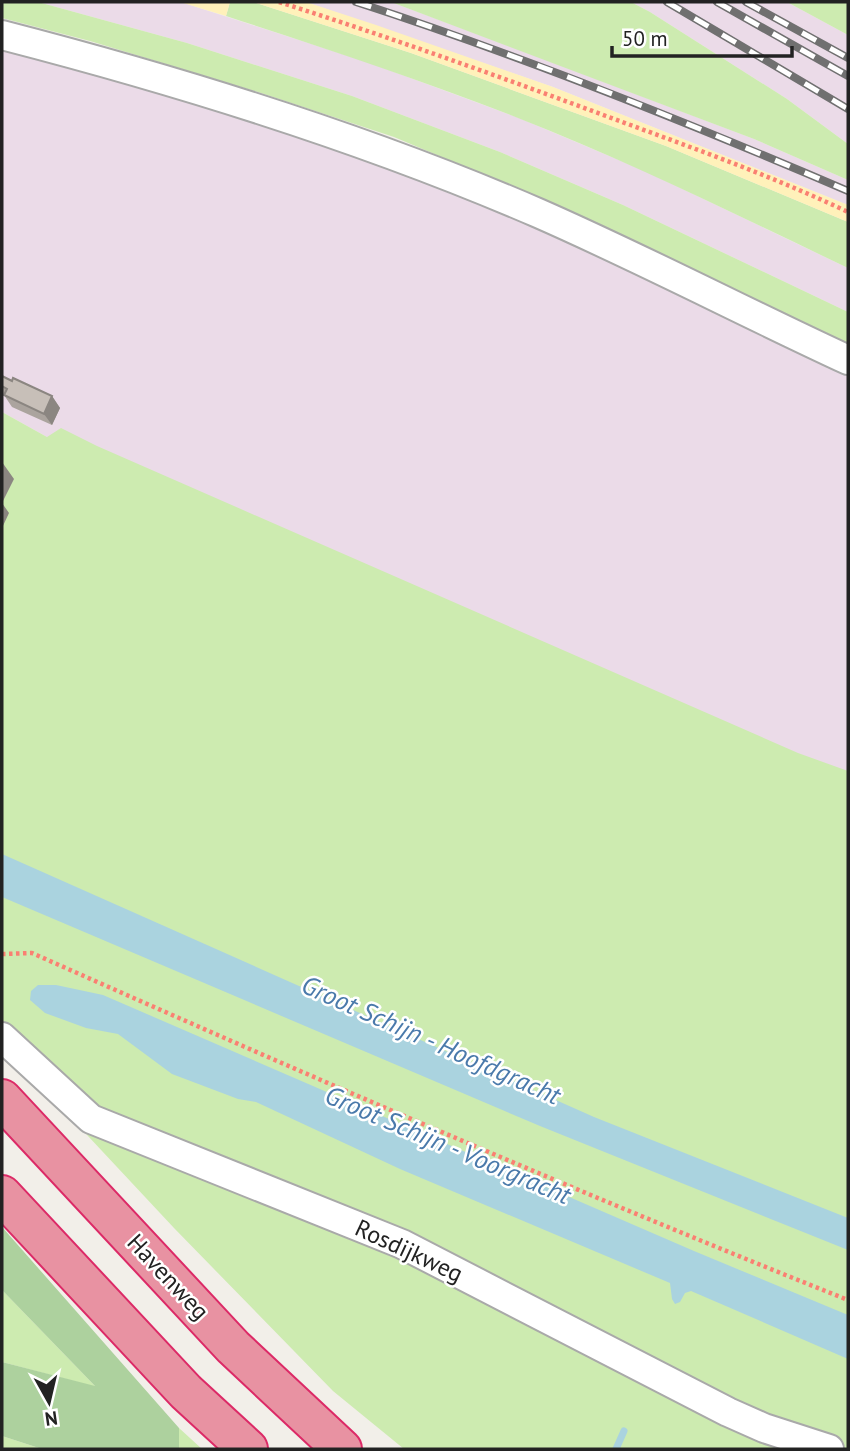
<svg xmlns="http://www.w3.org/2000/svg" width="850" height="1451" viewBox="0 0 850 1451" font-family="'PT Sans',sans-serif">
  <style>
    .industrial { fill: #ebdbe8 }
    .grass { fill: #cdebb0 }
    .forest { fill: #add19e }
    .sand { fill: #fff1ba }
    .water { fill: #aad3df }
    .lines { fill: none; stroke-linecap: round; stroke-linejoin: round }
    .stream { stroke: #aad3df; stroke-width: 7 }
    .minor-casing { stroke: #a9a9a9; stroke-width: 32 }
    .highway-casing { stroke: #dc2a67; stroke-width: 42 }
    .path { stroke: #fa8072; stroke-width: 4.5; stroke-dasharray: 3.5 3.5; stroke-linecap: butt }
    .minor { stroke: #fff; stroke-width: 28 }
    .highway { stroke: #e892a2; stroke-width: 38 }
    .rail-casing { stroke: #707070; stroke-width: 8 }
    .rail { stroke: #fff; stroke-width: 5; stroke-dasharray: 16; stroke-linecap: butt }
    .wall { fill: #aba49e }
    .shaded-wall { fill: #8b8681 }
    .building { fill: #c7bfb8; stroke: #8b8681; stroke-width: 2 }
    .labels { text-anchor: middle; stroke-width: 5; stroke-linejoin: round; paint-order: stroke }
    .street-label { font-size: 24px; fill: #222; stroke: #fff }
    .water-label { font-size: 26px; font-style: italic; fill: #4a7aab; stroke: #fff }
  </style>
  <rect width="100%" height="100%" fill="#f2efe9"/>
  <path class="industrial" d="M 38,2 L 181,2 L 370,63 L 519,118 L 645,171 L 848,268 L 848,312 L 623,205 L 500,152 L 352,96 L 187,43 Z
    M 306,2 L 391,2 L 560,65 L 754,139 L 848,180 L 848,205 L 553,87 Z
    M 631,2 L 787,2 L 848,35 L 848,144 L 787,99 L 650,12 Z
    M 2,47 L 213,104 L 357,155 L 542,227 L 848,374 L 848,830 L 47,437 L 2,412 Z"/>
  <path class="grass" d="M 2,2 L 38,2 L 187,43 L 352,96 L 500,152 L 623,205 L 848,312 L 848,343 L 520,190 L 394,137 L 261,93 L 90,41 L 2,18 Z
    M 230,2 L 253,2 L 411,53 L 666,146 L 848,222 L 848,268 C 739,216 630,162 518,118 C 422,80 324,48 226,16 Z
    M 391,2 L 631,2 L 650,12 L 787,99 L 848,144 L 848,180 L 754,139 Z
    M 787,2 L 848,2 L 848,35 Z
    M 2,412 L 47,437 L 61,428 L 97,446 L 798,753 L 848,771 L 848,1449 L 404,1449 L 333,1391 L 174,1228 L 2,1044 Z
    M 2,1290 L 96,1387 L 2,1362 Z
    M 179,1428 L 202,1449 L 179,1449 Z
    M 2,1436 L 42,1449 L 2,1449 Z"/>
  <path class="forest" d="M 2,1227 L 179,1428 L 179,1449 L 42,1449 L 2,1436 L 2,1362 L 95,1386 L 2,1290 Z"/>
  <path class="sand" d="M 180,2 L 230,2 L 226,16 Z
    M 253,2 L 306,2 L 376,25 L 553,87 L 848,205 L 848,222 L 666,146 L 411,53 Z"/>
  <path class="water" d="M 2,854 L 594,1117 L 848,1218 L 848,1250 L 540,1126 L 2,897 Z
    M 38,985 L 56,985 L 103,995 L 694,1251 L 848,1315 L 848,1359 L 691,1291 L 685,1293 L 680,1302 L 675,1304 L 672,1299 L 670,1283 L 400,1169 L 256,1102 L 238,1099 L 172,1074 L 118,1034 L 86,1028 L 45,1013 L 30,1000 L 31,991 Z"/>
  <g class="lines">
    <path class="stream" d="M 616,1449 L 624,1431"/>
    <defs>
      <path id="minor" d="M 2,35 C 184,82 365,138 538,213 C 643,259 744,312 848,360
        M 2,1037 L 91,1119 L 402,1244 L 728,1412 L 764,1428 L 829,1449"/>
      <path id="highway" d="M 2,1099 L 233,1347 L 342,1449
        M 2,1195 L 186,1392 L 248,1449"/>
    </defs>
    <use href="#minor" class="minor-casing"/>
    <use href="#highway" class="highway-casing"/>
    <path class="path" d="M 279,2 C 389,37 498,76 606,116 C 687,146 770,175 848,212
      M 2,954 L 32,953 C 302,1073 574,1191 848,1300"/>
    <use href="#minor" class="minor"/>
    <use href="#highway" class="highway"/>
    <defs>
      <path id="rail" d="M 356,2 C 523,56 687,122 848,191
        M 667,2 L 848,109
        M 717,2 L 848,76
        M 746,2 L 848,58"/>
    </defs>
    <use href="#rail" class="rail-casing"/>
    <use href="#rail" class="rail"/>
  </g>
  <path class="wall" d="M 2,376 L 52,396 L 60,408 L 52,425 L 12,407 L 4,395 L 2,394 Z"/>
  <path class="shaded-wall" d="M 52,396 L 60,408 L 52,425 L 44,414 Z
    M 2,462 L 14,479 L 2,503 L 9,513 L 2,528 Z"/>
  <path class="building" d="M 2,376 L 12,381 L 13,378 L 52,396 L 44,414 L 4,395 L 7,389 L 2,386 Z"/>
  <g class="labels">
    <g class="street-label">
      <text transform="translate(409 1251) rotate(25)" y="8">Rosdijkweg</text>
      <text transform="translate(168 1277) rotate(47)" y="8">Havenweg</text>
    </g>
    <g class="water-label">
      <text transform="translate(431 1040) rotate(24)" y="9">Groot Schijn - Hoofdgracht</text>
      <text transform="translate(448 1145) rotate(23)" y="9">Groot Schijn - Voorgracht</text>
    </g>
  </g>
  <rect width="850" height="1451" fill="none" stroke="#222222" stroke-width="7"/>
  <g transform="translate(49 1402) rotate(172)" stroke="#ffffff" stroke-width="5" paint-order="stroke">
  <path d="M0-5L12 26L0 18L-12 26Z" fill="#222222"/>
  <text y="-10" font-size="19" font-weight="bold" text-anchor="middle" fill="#222222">N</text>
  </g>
  <path d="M612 46v10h180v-10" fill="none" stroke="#222222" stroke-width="3.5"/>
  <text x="622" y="46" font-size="21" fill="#222222" stroke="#ffffff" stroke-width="5" paint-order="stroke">50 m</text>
</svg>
